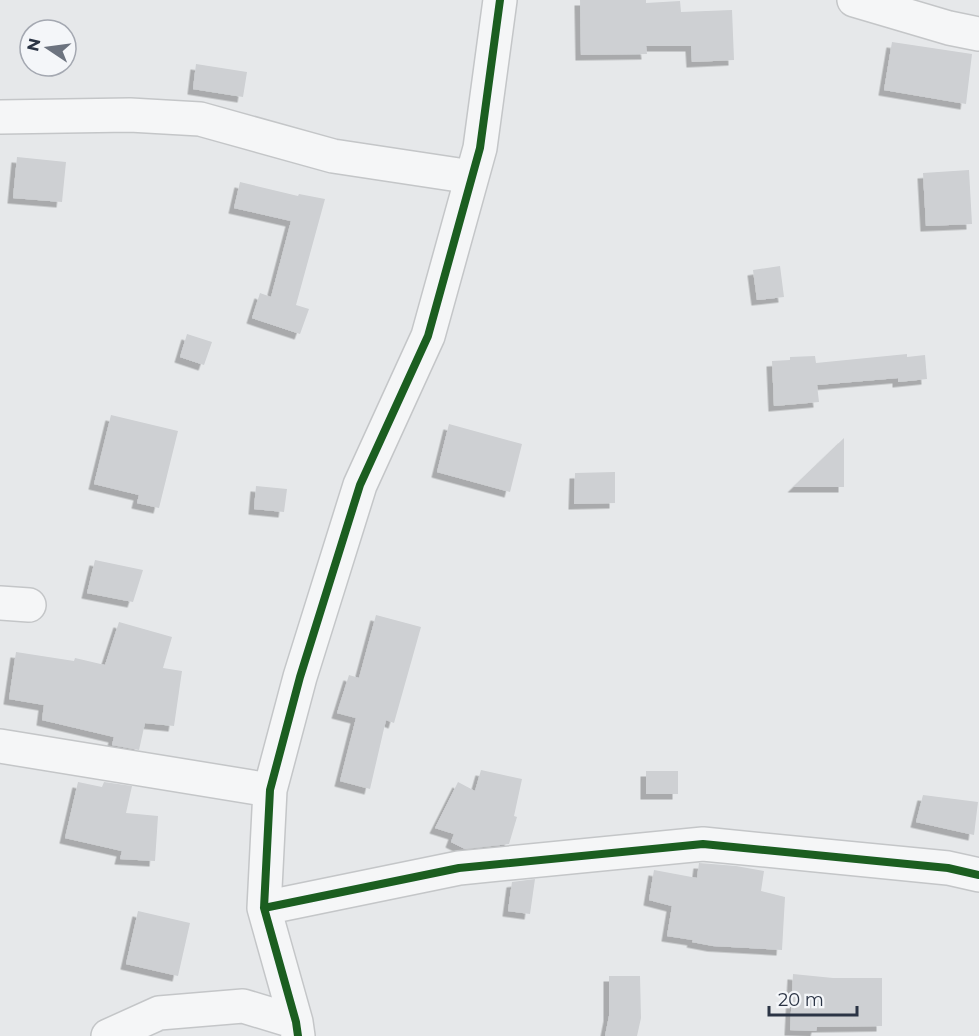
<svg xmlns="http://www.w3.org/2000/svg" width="979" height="1036" viewBox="0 0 979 1036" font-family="Montserrat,sans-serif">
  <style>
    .building { fill: #ced0d3; filter: url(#shadow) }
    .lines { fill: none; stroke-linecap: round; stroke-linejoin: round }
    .minor-casing { stroke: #c4c6c8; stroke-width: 36 }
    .minor { stroke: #f5f6f7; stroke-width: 33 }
    .cycleway-casing { stroke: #f4f6f9; stroke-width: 11 }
    .cycleway { stroke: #1b5e20; stroke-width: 8 }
  </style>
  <defs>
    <filter id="shadow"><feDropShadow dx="-5.5" dy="5.5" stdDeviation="0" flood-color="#0004"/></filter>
  </defs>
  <rect width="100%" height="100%" fill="#e6e8ea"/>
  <path class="building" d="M 580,0 L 646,0 L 646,3 L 680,1 L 681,12 L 732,10 L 734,60 L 692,62 L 691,46 L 646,46 L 647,54 L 581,55 Z
    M 892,42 L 972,54 L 966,104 L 884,90 Z
    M 196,64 L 247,72 L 243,97 L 193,89 Z
    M 17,157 L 66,162 L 62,202 L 13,198 Z
    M 969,170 L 972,224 L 926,226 L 923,173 Z
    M 240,182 L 298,196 L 299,194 L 325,199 L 296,305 L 309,309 L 300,334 L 252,318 L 260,293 L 271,297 L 291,221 L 234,208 Z
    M 780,266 L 784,297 L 757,300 L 753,270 Z
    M 187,334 L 212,342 L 204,365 L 180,357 Z
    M 907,354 L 907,357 L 925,355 L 927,379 L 898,382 L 898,378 L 817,385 L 819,402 L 774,406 L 772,361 L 790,360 L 790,357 L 815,356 L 816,363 Z
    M 111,415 L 178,431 L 159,508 L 137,503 L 139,495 L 94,484 Z
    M 449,424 L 522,444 L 510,492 L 437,472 Z
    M 844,438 L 844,487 L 793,487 Z
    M 615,472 L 615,503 L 574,504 L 575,473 Z
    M 256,486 L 287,489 L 284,512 L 254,509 Z
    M 95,560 L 143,570 L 133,602 L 87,593 Z
    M 376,615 L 421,627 L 394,723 L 386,720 L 370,789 L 340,781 L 356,718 L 337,713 L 349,675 L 359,678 Z
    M 119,622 L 172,637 L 163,668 L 182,671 L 174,726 L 145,723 L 139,750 L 112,745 L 114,737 L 42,720 L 44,705 L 9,699 L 16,652 L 74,661 L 75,658 L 105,665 Z
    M 481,770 L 522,779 L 514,816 L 517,817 L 509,844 L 465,849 L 451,842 L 454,834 L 435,828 L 458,782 L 475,791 Z
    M 646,771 L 678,771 L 678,794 L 646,794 Z
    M 78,782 L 102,787 L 104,782 L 132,786 L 126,813 L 158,816 L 155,861 L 120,859 L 122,851 L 65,838 Z
    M 923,795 L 978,802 L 974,835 L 916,822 Z
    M 699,863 L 736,866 L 764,871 L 761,891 L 785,897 L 782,950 L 713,946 L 692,942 L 693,940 L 667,936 L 672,906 L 649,900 L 654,870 L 697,878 Z
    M 535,879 L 530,914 L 508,911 L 512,882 Z
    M 138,911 L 190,923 L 178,976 L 126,964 Z
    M 793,974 L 833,978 L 882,978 L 882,1026 L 817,1027 L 816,1031 L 790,1030 Z
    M 609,976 L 640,976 L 641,1018 L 637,1036 L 605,1036 L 609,1016 Z"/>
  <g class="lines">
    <defs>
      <path id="minor" d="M 854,0 L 949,28 L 979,34
        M 0,117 L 130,115 L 200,119 L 333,156 L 472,177
        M 0,603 L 29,605
        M 0,746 L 270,790
        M 264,908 L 459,868 L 703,844 L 948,868 L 979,875
        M 108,1036 L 159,1013 L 243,1006 L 296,1022
        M 298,1036 L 296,1022 L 264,908 L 270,790 L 300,677 L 360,485 L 428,336 L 480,148 L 500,0"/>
    </defs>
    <use href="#minor" class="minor-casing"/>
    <use href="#minor" class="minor"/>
    <defs>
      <path id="cycleway" d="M 264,908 L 459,868 L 703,844 L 948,868 L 979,875
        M 298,1036 L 296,1022 L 264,908 L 270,790 L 300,677 L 360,485 L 428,336 L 480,148 L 500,0"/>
    </defs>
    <use href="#cycleway" class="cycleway-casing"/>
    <use href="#cycleway" class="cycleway"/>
  </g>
  <g transform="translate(48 48) rotate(283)"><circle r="28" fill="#f4f6f9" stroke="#a4a8b1" stroke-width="1.5"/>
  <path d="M0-4.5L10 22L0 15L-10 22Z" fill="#6c737f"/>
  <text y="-9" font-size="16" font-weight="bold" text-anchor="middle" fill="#2b3445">N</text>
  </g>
  <path d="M769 1006v9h88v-9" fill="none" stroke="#2b3445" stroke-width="3"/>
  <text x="778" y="1006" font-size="18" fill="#2b3445" stroke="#f4f6f9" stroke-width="4.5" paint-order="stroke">20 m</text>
</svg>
